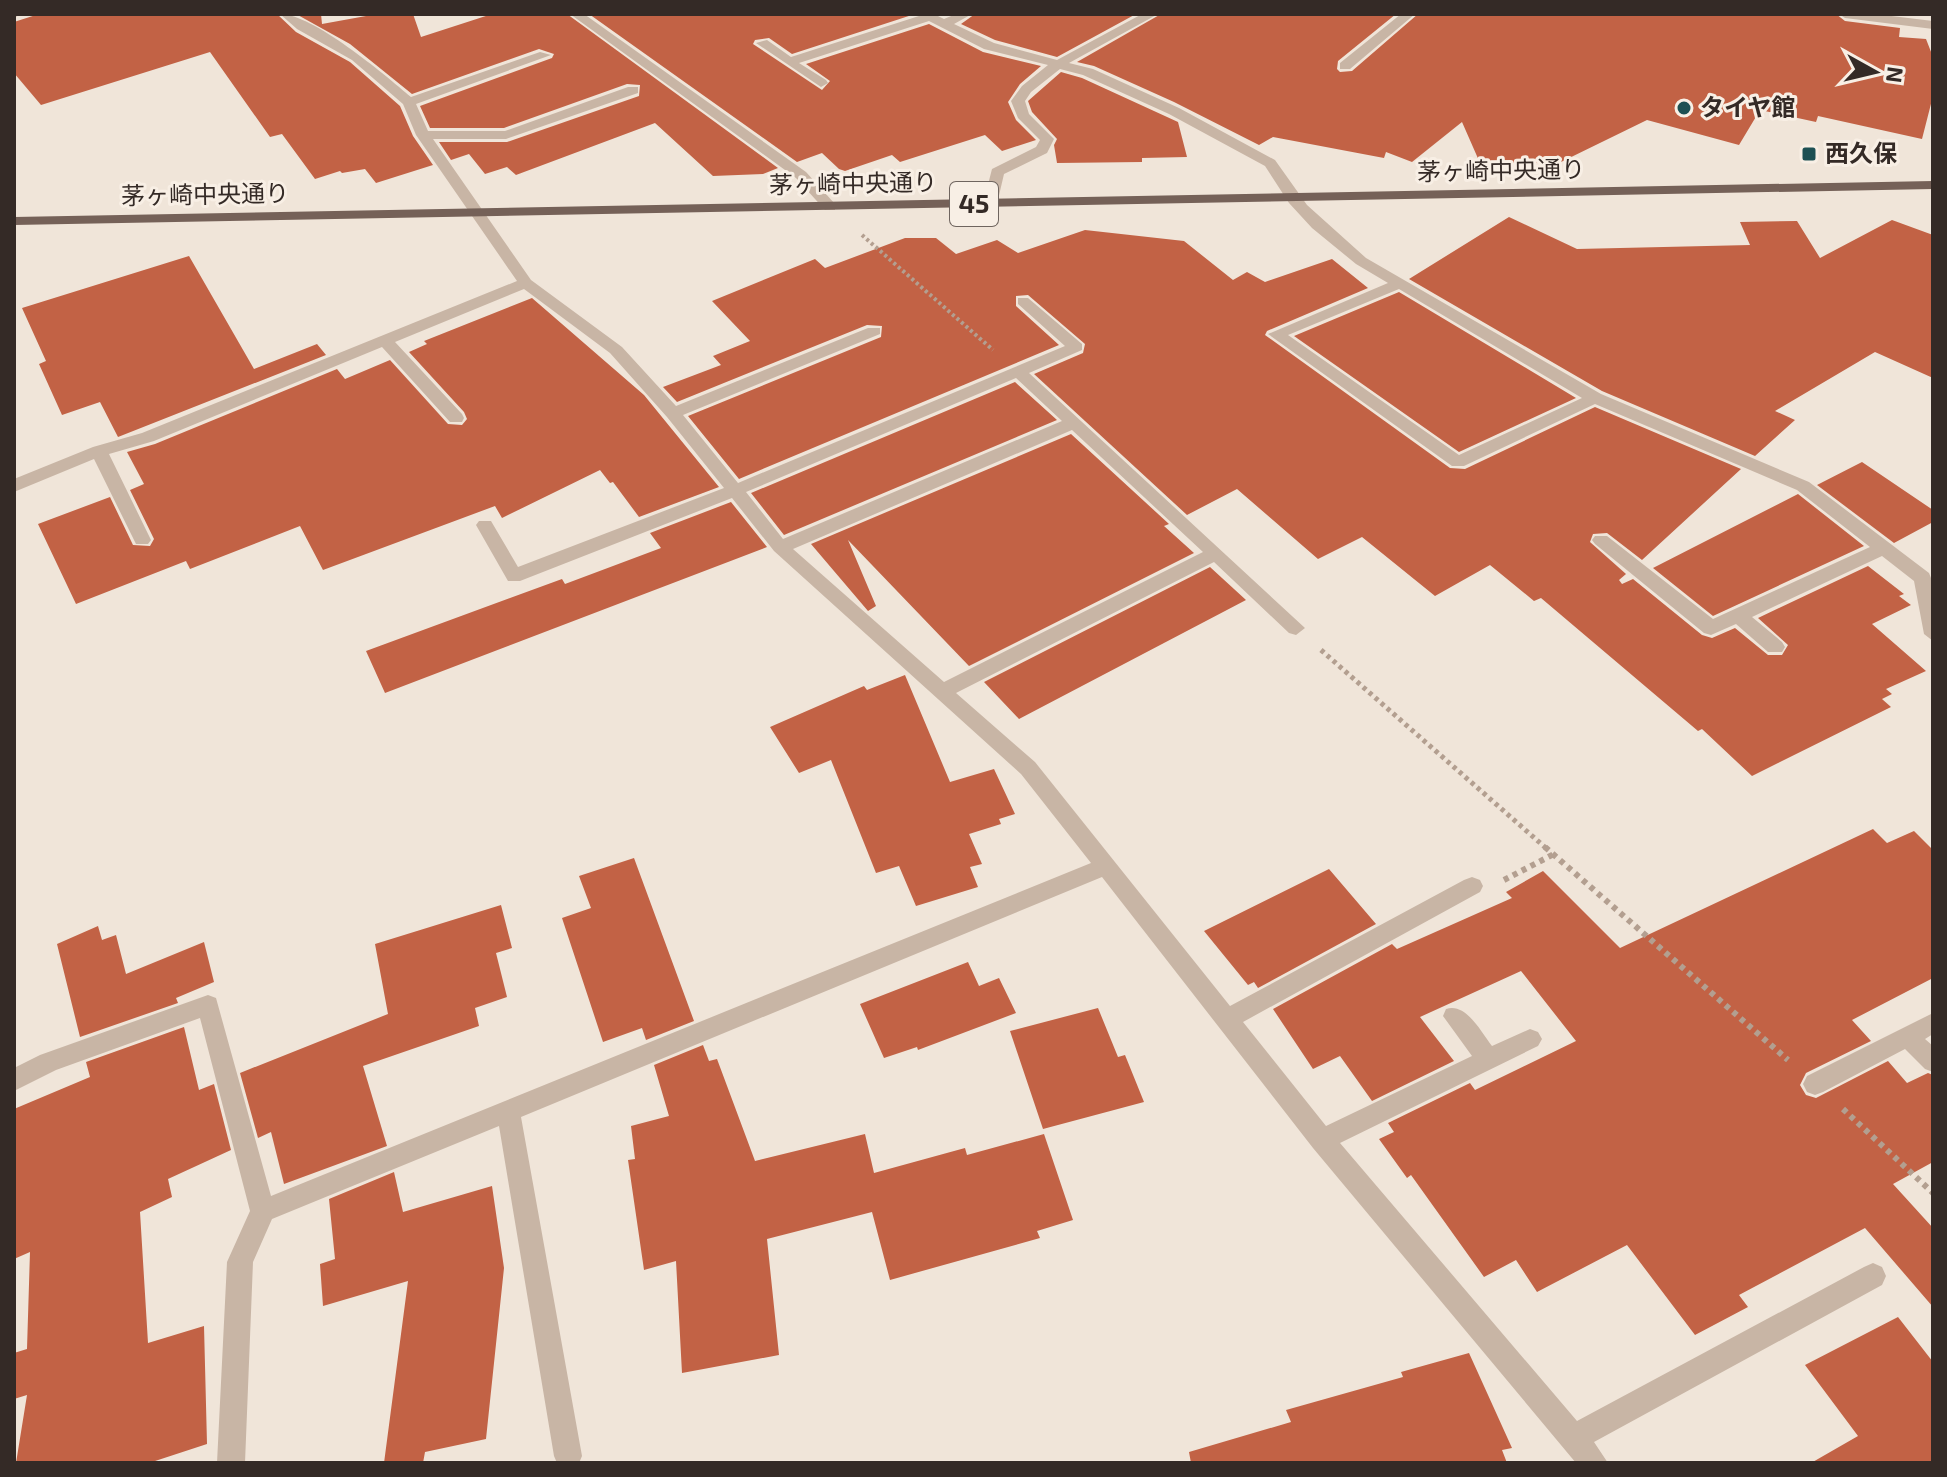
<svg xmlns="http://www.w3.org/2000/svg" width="1947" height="1477" viewBox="0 0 1947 1477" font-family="'Exo 2','Noto Sans JP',sans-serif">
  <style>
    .building { fill: #c26245 }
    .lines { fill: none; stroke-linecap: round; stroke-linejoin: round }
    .path-far2 { stroke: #b39f90; stroke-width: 4; stroke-dasharray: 3 3; stroke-linecap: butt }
    .path-far1 { stroke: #b39f90; stroke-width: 5; stroke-dasharray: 4 4; stroke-linecap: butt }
    .path { stroke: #b39f90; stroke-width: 6; stroke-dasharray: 5 5; stroke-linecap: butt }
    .minor { fill: #c8b5a5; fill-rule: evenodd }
    .major { fill: #756158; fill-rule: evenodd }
    .poi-dot { fill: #1d5053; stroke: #f8efe5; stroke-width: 3 }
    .labels { text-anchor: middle; stroke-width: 6; stroke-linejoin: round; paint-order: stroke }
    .far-poi-label { font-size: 24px; font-weight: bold; fill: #342a26; stroke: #f8efe5; text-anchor: start }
    .far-street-label { font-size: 24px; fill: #342a26; stroke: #f8efe5 }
    .shield { fill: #f8efe5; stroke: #6f655f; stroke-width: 2 }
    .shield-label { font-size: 26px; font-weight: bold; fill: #342a26 }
  </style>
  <rect width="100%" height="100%" fill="#f0e5d9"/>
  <path class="building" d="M 39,14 L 277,14 L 296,32 L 350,62 L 400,106 L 413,136 L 433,165 L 376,183 L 365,169 L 342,173 L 340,171 L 315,179 L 282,134 L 270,137 L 210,52 L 41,105 L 14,73 L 14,22 Z
    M 296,14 L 321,14 L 322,24 L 377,14 L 413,14 L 421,37 L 492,14 L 567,14 L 778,168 L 763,174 L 713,176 L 655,123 L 516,175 L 507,167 L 485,174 L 469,154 L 451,160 L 439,142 L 507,142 L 639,96 L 640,85 L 627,84 L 504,128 L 430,128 L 420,106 L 552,58 L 554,54 L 539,49 L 412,94 L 350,44 Z
    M 589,14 L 915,14 L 792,54 L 769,38 L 755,40 L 753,44 L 822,90 L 830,81 L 806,64 L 929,24 L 983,52 L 1041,66 L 1020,84 L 1008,102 L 1016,120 L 1036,140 L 1002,151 L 985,135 L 900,162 L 892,155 L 845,171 L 839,169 L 822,153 L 797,162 Z
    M 975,14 L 1136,14 L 1057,57 L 995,40 L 961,24 Z
    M 1161,14 L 1396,14 L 1338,61 L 1337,69 L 1340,72 L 1352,71 L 1418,14 L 1836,14 L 1845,21 L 1900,28 L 1899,37 L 1926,39 L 1933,57 L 1933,96 L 1922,139 L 1818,116 L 1816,122 L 1760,110 L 1739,145 L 1647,120 L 1561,162 L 1480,163 L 1462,122 L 1412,162 L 1386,152 L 1384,158 L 1273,137 L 1259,145 L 1174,102 L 1094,66 L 1077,62 Z
    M 1061,72 L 1082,78 L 1178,122 L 1187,157 L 1142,158 L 1142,162 L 1057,163 L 1054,145 L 1057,139 L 1032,112 L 1028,101 Z
    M 1509,217 L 1577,249 L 1750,245 L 1740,222 L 1797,221 L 1820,258 L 1892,220 L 1933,235 L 1933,378 L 1875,352 L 1775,411 L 1795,420 L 1755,456 L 1602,391 L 1409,279 Z
    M 1085,230 L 1184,241 L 1233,280 L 1247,272 L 1265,282 L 1332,259 L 1368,288 L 1267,331 L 1265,335 L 1450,468 L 1465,469 L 1595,407 L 1741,469 L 1642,560 L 1607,533 L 1593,534 L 1590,542 L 1626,574 L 1619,580 L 1622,584 L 1633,579 L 1702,635 L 1712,638 L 1735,628 L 1768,655 L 1782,655 L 1788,645 L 1758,618 L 1868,566 L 1904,594 L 1899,596 L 1911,605 L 1872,624 L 1926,671 L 1886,689 L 1892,694 L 1882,699 L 1891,707 L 1752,776 L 1702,729 L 1698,731 L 1541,598 L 1534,601 L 1490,565 L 1435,596 L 1362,537 L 1318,559 L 1237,489 L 1187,515 L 1034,374 L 1083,353 L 1085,344 L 1028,295 L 1016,296 L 1016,306 L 1059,345 L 739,479 L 688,416 L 881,337 L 882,326 L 867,325 L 677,402 L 663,387 L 721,365 L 713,356 L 750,341 L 712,301 L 815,259 L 825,268 L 905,238 L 936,238 L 956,254 L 997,240 L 1018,253 Z
    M 189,256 L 254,369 L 317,344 L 326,355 L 118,437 L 100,402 L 62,415 L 39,364 L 46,361 L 22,308 Z
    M 1399,292 L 1576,398 L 1459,452 L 1294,336 Z
    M 532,298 L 644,395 L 719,487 L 639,517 L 613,482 L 610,483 L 600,470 L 502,518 L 495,506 L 323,570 L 300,526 L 190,569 L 186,561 L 76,604 L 38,524 L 110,497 L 133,545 L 150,546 L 154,539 L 130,490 L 144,484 L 127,452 L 155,444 L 337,369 L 345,379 L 390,360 L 448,424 L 462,425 L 467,419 L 464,412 L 409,352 L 427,344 L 424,341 Z
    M 1015,382 L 1057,420 L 784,535 L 751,493 Z
    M 1071,434 L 1169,524 L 1164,526 L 1194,553 L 969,666 L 848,540 L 876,606 L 868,611 L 811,544 Z
    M 1862,462 L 1933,510 L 1933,522 L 1894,543 L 1817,485 Z
    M 1798,494 L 1864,546 L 1713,616 L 1653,568 Z
    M 731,502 L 767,547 L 385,693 L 366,651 L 562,579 L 565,584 L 661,548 L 650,533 Z
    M 1210,567 L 1246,600 L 1019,719 L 984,682 Z
    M 905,675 L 950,782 L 994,769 L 1015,814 L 999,819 L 1001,824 L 969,834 L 982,864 L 970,867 L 978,887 L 916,906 L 899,866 L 876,873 L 831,760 L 799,773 L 770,727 L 864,686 L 867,690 Z
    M 1873,829 L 1887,843 L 1914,831 L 1933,850 L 1933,978 L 1852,1020 L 1871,1041 L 1806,1073 L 1800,1085 L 1806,1095 L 1816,1098 L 1888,1061 L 1907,1083 L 1928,1073 L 1933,1075 L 1933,1162 L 1893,1184 L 1933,1228 L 1933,1307 L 1865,1228 L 1739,1295 L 1748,1307 L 1695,1335 L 1627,1245 L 1537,1292 L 1516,1260 L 1484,1277 L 1411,1175 L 1407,1178 L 1379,1139 L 1394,1132 L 1388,1123 L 1470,1083 L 1475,1090 L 1576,1041 L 1521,971 L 1420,1017 L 1454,1061 L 1372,1101 L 1340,1056 L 1313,1069 L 1273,1009 L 1392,944 L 1397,949 L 1512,898 L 1506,892 L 1543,871 L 1620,948 Z
    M 634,858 L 694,1021 L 646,1040 L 642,1028 L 603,1042 L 562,918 L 591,908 L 579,876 Z
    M 1329,869 L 1376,924 L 1258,988 L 1254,982 L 1248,985 L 1204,931 Z
    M 501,905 L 512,948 L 496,953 L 507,997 L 475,1008 L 479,1026 L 363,1066 L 387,1146 L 284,1184 L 271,1132 L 258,1138 L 240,1073 L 388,1014 L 375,944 Z
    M 98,926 L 102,940 L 116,935 L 126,974 L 204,942 L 214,982 L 176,998 L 178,1003 L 80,1037 L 57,944 Z
    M 968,962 L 979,986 L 999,978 L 1016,1013 L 918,1050 L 917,1047 L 884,1058 L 860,1004 Z
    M 1098,1008 L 1118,1057 L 1125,1055 L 1144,1102 L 1043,1129 L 1010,1031 Z
    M 184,1027 L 199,1090 L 214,1084 L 231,1150 L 168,1179 L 172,1197 L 140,1212 L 148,1343 L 204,1326 L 207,1444 L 149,1463 L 16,1463 L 27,1395 L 14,1399 L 14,1353 L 27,1349 L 30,1252 L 14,1259 L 14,1109 L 90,1077 L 86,1062 Z
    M 703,1045 L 709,1061 L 717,1059 L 755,1161 L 865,1134 L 874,1173 L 965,1148 L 967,1155 L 1044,1134 L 1073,1220 L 1037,1231 L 1040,1238 L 890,1280 L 872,1212 L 767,1239 L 779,1355 L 682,1373 L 676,1261 L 644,1270 L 628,1160 L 635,1159 L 631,1126 L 669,1116 L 654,1065 Z
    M 394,1172 L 403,1212 L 492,1186 L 504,1268 L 486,1439 L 425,1452 L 423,1463 L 384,1463 L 408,1281 L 323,1306 L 320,1264 L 335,1259 L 329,1199 Z
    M 1898,1317 L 1933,1362 L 1933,1463 L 1811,1463 L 1858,1436 L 1805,1365 Z
    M 1469,1353 L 1512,1448 L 1502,1450 L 1507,1463 L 1191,1463 L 1189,1452 L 1291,1422 L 1286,1410 L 1403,1377 L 1401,1372 Z"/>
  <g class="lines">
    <path class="path-far2" d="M 862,235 L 993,350"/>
    <path class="path-far1" d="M 1321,650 L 1547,849"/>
    <path class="path" d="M 1545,847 L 1788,1060
      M 1504,880 L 1554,854
      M 1843,1109 L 1933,1193"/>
    <path class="minor" d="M 14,14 L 21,14 L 14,18 Z
      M 280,14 C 313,14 384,74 411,97 L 540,52 L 551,55 L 416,104 L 428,131 L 505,131 L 628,87 L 638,87 L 638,93 L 506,139 L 433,139 L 531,280 L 622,347 L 676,406 L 868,328 L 880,328 L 880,334 L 683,415 L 738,483 L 1065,346 L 1018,304 L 1018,298 L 1028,298 L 1082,344 L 1082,350 L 1029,373 L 1305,628 L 1296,635 L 1289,633 L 1214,562 L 956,693 L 1035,762 L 1230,1006 L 1464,880 L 1472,877 L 1480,880 L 1483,886 L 1480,892 L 1243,1022 L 1326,1126 L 1472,1056 L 1443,1016 L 1446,1009 C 1466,1002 1481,1032 1492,1046 L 1530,1029 L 1538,1032 L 1542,1039 L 1538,1046 L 1340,1143 L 1577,1421 L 1864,1267 L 1873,1263 L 1882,1267 L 1886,1276 L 1882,1285 L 1594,1442 L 1608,1463 L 1576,1463 L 1313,1148 L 1102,877 L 521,1117 L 582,1456 L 579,1463 L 557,1463 L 554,1456 L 499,1126 L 272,1219 L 253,1262 L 245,1463 L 217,1463 L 227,1262 L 250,1211 L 200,1018 L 56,1070 L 14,1091 L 14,1068 L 40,1055 L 208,995 L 216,998 L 271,1196 L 1091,863 L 1021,774 L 774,551 L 732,498 L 520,581 L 508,581 L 476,525 L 479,521 L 491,521 L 518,567 L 724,488 L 667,417 L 610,353 L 524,289 L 395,342 L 462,414 L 464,418 L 462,422 L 450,422 L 382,347 L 154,441 L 109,454 L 151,540 L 148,544 L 136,544 L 94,459 L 14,492 L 14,479 L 93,447 L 142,433 L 517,281 L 416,135 L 403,104 L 352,60 L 297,29 ZM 1016,378 L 1062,421 L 783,539 L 746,492 ZM 1072,430 L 1203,552 L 944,682 L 793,549 Z
      M 570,14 L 584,14 L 806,172 L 835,204 L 835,210 L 825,210 L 796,178 Z
      M 918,14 L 934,14 L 944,19 L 956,14 L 972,14 L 954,24 L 994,43 L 1057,60 L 1142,14 L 1158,14 L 1069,63 L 1093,69 L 1179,108 L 1275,160 L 1307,205 L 1366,258 L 1601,394 L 1809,482 L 1929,573 L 1933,583 L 1933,641 L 1924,634 L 1914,581 L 1882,556 L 1752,617 L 1782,642 L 1785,647 L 1782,652 L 1768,652 L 1736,624 L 1711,635 L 1704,633 L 1595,544 L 1592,540 L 1595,536 L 1607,536 L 1713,619 L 1870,547 L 1797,490 L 1595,404 L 1464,466 L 1452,466 L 1268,334 L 1388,283 L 1356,264 L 1312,228 L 1289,203 L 1265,166 L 1169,114 L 1083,75 L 1060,69 L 1031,92 L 1025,101 L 1029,114 L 1054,139 L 1047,153 L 1004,174 L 997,204 L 990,208 L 983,204 L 992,169 L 1036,147 L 1040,140 L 1018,118 L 1011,101 L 1022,86 L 1048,65 L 984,49 L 929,21 L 799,63 L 826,80 L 828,83 L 821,87 L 756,43 L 767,40 L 791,57 L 919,16 ZM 1399,289 L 1582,398 L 1459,455 L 1288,335 Z
      M 1401,14 L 1415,14 L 1350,69 L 1340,69 L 1340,63 Z
      M 1839,14 L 1875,14 L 1933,21 L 1933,29 L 1845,18 Z
      M 1933,1013 L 1933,1034 L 1925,1039 L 1933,1046 L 1933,1072 L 1925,1069 L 1905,1049 L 1823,1092 L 1815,1095 L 1807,1092 L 1803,1084 L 1807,1076 Z"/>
    <path class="major" d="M 1933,181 L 1933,189 L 14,225 L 14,217 Z"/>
  </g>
  <g class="poi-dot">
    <circle cx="1684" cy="108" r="8"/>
    <rect x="1801" y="146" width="16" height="16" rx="4"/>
  </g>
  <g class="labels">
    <g class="far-poi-label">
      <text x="1700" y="116">タイヤ館</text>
      <text x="1825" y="162">西久保</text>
    </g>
    <g class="far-street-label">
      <text transform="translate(1501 171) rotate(-1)" y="8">茅ヶ崎中央通り</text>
      <text transform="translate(853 184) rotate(-1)" y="8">茅ヶ崎中央通り</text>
      <text transform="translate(205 195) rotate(-1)" y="8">茅ヶ崎中央通り</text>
    </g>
    <rect class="shield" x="950" y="182" width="48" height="44" rx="6"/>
    <g class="shield-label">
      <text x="974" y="213">45</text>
    </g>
  </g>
  <rect width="1947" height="1477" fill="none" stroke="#342a26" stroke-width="32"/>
  <g transform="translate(1875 72) rotate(98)" stroke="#f8efe5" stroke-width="6" paint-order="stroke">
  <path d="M0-6L14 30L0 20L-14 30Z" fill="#342a26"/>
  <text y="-12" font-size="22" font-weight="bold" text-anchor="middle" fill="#342a26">N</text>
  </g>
</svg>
